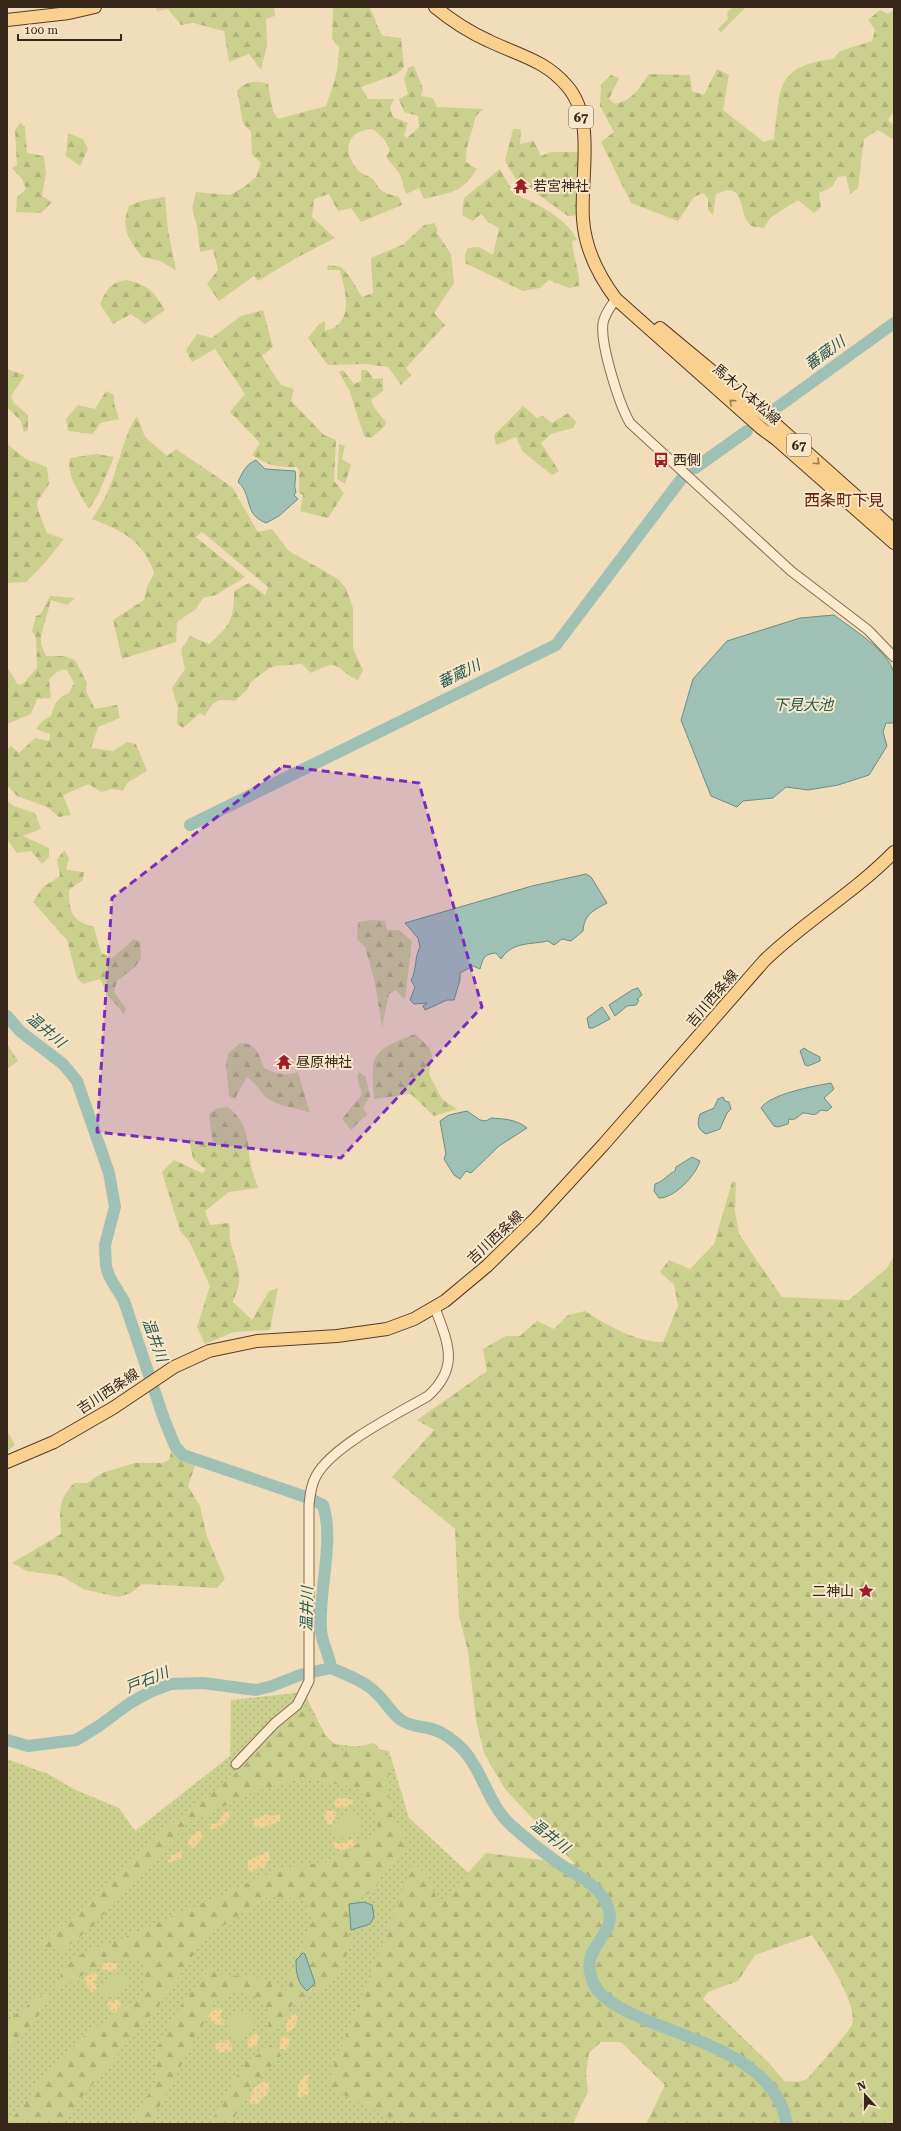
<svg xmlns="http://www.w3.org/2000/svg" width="901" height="2131" viewBox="0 0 901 2131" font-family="'Roboto Serif','Noto Sans JP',serif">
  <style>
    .grass { fill: url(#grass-dots) }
    .forest { fill: url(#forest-firs); fill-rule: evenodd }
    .sand { fill: url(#sand-dots) }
    .garden { fill: #ccd08e }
    .water { fill: #9fc1b5; stroke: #668f82 }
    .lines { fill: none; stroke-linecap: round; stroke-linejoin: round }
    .river { stroke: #9fc1b5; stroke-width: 12 }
    .minor-casing { stroke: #896c53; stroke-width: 11 }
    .major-casing { stroke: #563b28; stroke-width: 14 }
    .minor { stroke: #fcebce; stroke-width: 9 }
    .major { stroke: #f9d08d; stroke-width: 12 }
    .oneway { stroke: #987b54 }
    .marked { fill: #7b2cbf; fill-opacity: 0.2; stroke: #7b2cbf; stroke-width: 3; stroke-dasharray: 8 5; stroke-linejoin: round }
    .labels { text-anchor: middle; stroke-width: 4; stroke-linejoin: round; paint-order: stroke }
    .shield { fill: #f8e8ca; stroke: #71604f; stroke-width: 1 }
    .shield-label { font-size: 13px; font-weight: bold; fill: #37261a }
    .poi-label { font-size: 14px; fill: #37261a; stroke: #f8e8ca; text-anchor: start }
    .street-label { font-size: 14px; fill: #37261a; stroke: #f8e8ca }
    .water-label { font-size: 15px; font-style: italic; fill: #275852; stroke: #f8e8ca }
    .quarter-label { font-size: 16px; fill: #672115; stroke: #f8e8ca }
  </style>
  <defs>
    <pattern id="grass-dots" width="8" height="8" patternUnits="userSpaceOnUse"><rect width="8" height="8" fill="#ccd08e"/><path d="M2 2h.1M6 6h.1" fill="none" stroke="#b0b27a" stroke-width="1.8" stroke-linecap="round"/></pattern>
    <pattern id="forest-firs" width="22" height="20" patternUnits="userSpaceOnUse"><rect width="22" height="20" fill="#ccd08e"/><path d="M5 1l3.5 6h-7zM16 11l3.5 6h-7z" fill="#b0b27a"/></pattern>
    <pattern id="sand-dots" width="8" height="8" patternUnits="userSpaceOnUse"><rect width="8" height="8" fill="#f0d294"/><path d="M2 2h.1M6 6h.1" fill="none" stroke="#ceb47f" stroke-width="1.8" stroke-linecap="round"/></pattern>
  </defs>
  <rect width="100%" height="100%" fill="#f1ddba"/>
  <path class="grass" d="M 304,1692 L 329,1743 L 389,1751 L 409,1818 L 498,1900 L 556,2124 L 7,2124 L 7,1759 L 48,1774 L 76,1790 L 119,1808 L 135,1831 L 230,1756 L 231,1700 Z"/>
  <path class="forest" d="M 156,7 L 274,7 L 275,16 L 266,19 L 267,45 L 261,70 L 249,54 L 229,62 L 224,31 L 193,23 L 181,25 L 168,9 L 157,11 Z
    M 333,7 L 369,7 C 376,17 376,27 383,36 L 401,38 L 404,67 L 397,74 L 361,87 L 368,99 L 394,99 L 390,108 L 393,117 L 408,123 L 404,135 L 407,138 L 419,127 L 418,116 L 404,112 L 399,99 L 408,94 L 404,78 L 409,67 L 414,66 L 423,89 L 421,96 L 433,98 L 437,107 L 483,109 L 475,117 C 473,133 465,146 466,162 L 477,169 C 461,194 451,192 424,199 L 419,188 L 406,194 L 400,174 L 386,157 L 390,150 L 384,139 L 373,129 C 347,130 341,151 358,170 C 361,174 367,175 371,178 C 376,181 377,187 381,190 C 385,194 394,195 399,197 L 402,205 L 361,222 L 351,208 L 338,211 L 329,194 L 314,199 L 312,217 L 335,238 L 298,257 L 258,281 L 254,276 L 219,301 L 207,284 L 218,270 L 213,249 L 200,252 L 197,226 L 192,208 L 196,192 L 230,195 L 244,187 L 256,177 L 261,163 L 252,155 L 251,132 L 243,123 L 237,91 C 245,81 257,80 268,84 L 273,111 L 278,119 L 326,106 C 335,82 338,72 339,47 L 332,39 Z
    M 733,7 L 746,7 L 721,32 L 718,29 L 728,19 L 727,12 Z
    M 880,10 L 888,14 L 894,10 L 894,111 L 888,120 L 894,125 L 894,140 L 878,130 L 864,139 L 858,188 L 850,194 L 846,176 L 838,177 L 832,187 L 819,193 L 821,207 L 814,213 L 798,200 L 770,218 L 764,228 C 761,227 755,228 752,226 C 737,218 748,178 716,194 L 713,215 L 708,210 L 708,199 L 703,193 L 694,197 L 678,221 L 631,203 L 601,142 L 614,132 L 600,106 L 601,84 L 611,75 L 619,78 L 609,99 L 615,104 C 634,99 638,90 649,74 L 690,75 L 692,91 L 704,95 L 717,69 L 729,75 L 723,110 L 764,142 L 774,139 C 781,89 774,66 833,59 L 840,51 L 872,41 L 875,30 L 868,20 Z
    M 20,123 L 25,127 L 27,153 L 44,156 L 46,173 L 42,196 L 52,202 L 41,213 L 16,212 L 17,197 L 26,189 L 22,179 L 12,168 L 17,165 L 15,130 Z
    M 513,129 L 521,129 L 520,144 L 534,141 L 541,156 L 551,152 L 578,152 L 579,215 L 568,216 L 515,178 L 505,161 Z
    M 68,133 L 83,139 L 88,149 L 80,166 L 66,156 Z
    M 500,169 L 514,194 C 536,203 566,217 577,240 L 572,241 C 573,256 580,271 579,286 L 569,288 L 549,280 L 540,288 L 523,291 L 465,263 L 465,254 L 468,248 L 479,247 L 493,255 L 499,228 L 488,222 L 481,214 L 473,221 L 462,215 L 464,198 Z
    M 165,197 L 168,230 L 176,270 L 160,261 L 142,257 C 129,239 120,229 129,206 L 141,201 Z
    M 434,223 L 437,228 L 437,233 L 451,254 L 454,283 L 434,313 L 445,325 L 406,368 L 411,375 L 401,385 L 388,367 L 364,364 L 328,365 L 308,338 L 319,324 L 325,321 L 325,331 C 328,329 334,329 336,326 C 353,315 344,286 340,270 L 327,270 L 328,265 L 341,267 L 350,277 L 362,297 L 373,293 L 371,258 L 404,244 L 424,225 Z
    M 126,280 C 149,285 153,291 165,310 L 145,324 L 131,314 L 113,324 L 100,304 C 106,290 111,282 126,280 Z
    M 263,310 L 273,347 L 262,356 L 281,385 L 294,389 L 291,401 L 324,435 L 336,440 L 334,481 L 344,493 L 328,518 L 300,511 L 303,495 L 299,493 L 299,470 L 297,467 C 276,467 269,466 252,455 L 260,443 L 230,412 L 245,394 L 215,349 L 192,362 L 186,350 L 197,334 L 212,338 L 241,316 Z
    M 7,369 L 25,375 L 11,396 L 14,403 L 28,415 L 28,431 L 24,432 L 21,421 L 7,407 Z
    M 343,370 L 354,384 L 361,381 L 361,370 L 367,370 L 374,379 L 383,378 L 383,391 L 371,400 L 375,409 L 386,422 L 385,426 L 371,438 L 364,436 L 350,392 L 339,372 Z
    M 106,391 L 114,395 L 114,403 L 119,419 L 100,423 L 93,434 L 68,431 L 66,419 L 78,405 L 95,409 Z
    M 523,406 L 537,418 L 543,416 L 552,423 L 568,413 L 576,422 L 573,428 L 551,434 L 541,443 L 559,471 L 552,475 L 523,452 L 516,437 L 496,445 L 494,435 Z
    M 137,416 L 145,437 L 167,456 L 176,449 L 232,487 L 258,532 L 272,529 L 289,551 L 338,579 L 346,588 L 353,608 L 353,648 L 363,670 L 358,680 C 348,677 340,666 333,665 C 327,665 317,670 311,673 L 302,664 L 275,666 L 268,669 L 251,682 L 247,690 L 235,701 C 216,699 215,699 205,716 L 200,713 L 183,728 L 177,724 L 178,708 L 172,688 L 185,669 L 181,650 L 190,636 L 209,644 C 231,625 234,618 234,591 L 249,583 L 265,595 L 268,587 L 202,532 L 196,537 L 245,577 L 216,595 L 203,598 L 196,609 L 177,622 L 176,642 L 122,659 L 113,620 L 144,600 L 147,587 L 154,573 C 143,540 122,531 92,519 C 102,504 110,489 115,472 C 122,453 125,433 137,416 Z
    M 7,444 L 26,459 L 47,467 L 49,484 L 37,502 L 38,510 L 47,533 L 64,539 L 43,565 L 26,582 L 7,583 Z
    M 339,444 L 345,446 L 342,459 L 351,465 L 345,484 L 337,479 Z
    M 97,454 L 114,457 L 98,495 L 89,509 C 80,494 66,476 70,458 Z
    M 50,596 L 75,598 L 67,605 L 51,600 L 41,636 L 41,644 L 46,656 L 64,656 L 75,660 L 87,683 L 86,691 L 95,709 L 117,705 L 120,718 L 98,727 L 91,748 L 113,751 L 127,742 L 136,744 L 147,771 L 127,783 L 123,791 L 112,789 L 101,792 L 89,784 L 63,795 L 71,815 L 59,817 L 47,807 L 17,796 L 7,785 L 7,750 L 11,746 L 19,753 L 35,738 L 49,741 L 50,734 L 36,729 L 42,721 L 51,716 C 54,704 57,698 69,693 L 74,683 L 67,670 C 59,669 54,674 49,680 L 51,698 L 37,699 L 31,714 L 7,724 L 7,667 L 18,685 L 23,684 L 37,668 L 36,637 L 32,631 L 36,616 L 40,615 Z
    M 7,801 L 14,806 L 35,813 L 41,829 L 23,836 L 49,848 L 49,857 L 42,864 L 31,851 L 17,853 L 7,839 Z
    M 64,850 L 69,858 L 66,870 L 84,872 L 83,880 L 69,890 C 69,913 72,921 94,927 L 101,953 L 112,958 L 134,939 L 140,942 L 141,958 L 135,967 L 117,981 L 114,992 L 126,1008 L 124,1014 L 107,994 L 100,979 L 83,984 L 77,978 L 67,940 L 33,902 L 43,887 L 60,876 L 57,860 Z
    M 372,920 L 385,921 L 387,930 L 399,930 L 412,941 L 405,1000 L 396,990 L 389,994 L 382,1027 L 375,983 L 365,947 L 357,939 L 358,922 Z
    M 415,1034 C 433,1050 434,1049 429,1074 L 442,1099 L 457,1109 L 434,1116 L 411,1094 L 374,1099 C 370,1052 372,1051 415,1034 Z
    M 240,1043 C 257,1043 259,1055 264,1068 C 276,1074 285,1076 298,1072 L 310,1113 C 297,1107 277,1107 266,1097 C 258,1090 257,1083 247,1077 L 235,1099 L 229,1096 L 226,1064 L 228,1054 Z
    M 7,1044 L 18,1061 L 7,1069 Z
    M 359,1072 L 366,1077 L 370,1096 L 363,1108 L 367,1114 L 351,1130 L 342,1119 L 362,1094 L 357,1077 Z
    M 228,1107 C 250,1125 247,1141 251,1167 C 253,1174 256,1181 258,1188 L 229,1192 L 205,1211 L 210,1225 L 228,1223 L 230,1226 C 226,1245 242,1264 239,1283 C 238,1289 235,1296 233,1302 L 252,1320 L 269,1291 L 278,1288 L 270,1330 L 234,1332 L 205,1344 L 197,1327 L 210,1286 L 189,1241 L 180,1231 L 162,1172 L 174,1160 L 202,1173 L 206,1170 L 193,1159 L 189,1139 L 213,1145 L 209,1114 L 217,1108 Z
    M 732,1182 L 736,1182 L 735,1211 L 739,1234 L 782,1297 L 849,1300 L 887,1268 L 894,1256 L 894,2124 L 646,2124 L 665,2085 L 621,2042 L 601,2042 L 589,2053 L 586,2074 L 588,2091 L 573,2124 L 403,2124 L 326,2086 L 390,1924 L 412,1862 L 427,1874 L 439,1904 L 486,1853 L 575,1864 L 505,1789 L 484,1753 L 476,1720 L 468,1651 L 459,1616 L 455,1529 L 392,1477 L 434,1430 L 417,1420 L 487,1371 L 483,1349 L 506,1336 L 520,1336 L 537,1321 L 554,1329 L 568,1315 L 585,1311 C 606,1325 638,1343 663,1342 L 678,1306 L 674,1285 L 660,1272 L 669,1260 L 690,1269 L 714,1244 ZM 812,1935 C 824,1954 858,2002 852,2024 C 851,2030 815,2070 807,2079 L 798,2082 L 784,2081 L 769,2063 L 703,1999 L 708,1992 L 738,1981 L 755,1955 Z
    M 7,1430 L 15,1445 L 7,1452 Z
    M 172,1447 L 180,1455 L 196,1463 L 188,1486 L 200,1506 L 207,1537 L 225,1579 L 217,1588 L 142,1584 L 131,1593 L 118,1597 L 83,1589 L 62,1576 L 27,1571 L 12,1563 L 61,1534 C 60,1511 57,1501 74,1483 L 87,1483 L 102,1473 L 135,1463 L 162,1463 L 169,1460 Z
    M 306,1706 L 325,1735 L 341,1750 L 374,1743 L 392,1762 L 386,1784 L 394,1818 L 408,1845 L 382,1875 L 374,1892 L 357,1897 L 349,1908 L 350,1944 L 342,1968 L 333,1979 L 299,2004 L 296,1999 L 272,2036 L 268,2034 C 269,2004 268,1999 238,1991 L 215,2002 L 150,2124 L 130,2124 L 156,2082 L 157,2048 L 185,1998 L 210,1969 C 226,1978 241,1974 258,1978 C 271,1981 281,1988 293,1993 L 286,1980 L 311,1922 L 307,1899 L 268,1897 L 204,1938 L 167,1996 L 59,2124 L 8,2124 L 36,2087 L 79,2040 L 144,1993 L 145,1965 L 134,1959 L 105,1961 L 53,1993 L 67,1960 L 130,1935 L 279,1869 L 330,1861 L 350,1847 L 378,1833 L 374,1809 L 357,1788 L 304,1778 L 256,1791 L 188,1823 L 91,1928 L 61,1951 L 41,1946 L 158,1834 L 211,1794 L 250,1760 L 287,1718 Z
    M 51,1988 C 44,2015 25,2033 7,2054 L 7,2021 Z
    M 278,2040 L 276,2047 L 281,2056 L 250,2088 L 231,2124 L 210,2124 L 243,2065 Z"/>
  <path class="sand" d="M 341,1797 L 353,1800 L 355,1802 L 346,1807 L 337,1808 L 334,1805 L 335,1800 Z
    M 326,1810 L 332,1810 L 337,1813 L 331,1825 L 327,1824 L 324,1815 Z
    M 229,1812 L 231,1813 C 229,1822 220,1827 212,1830 L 209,1828 L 211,1824 L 218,1823 L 224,1813 Z
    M 266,1814 L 272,1816 L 280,1814 L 280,1821 L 264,1828 L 254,1827 L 253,1820 Z
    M 198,1831 L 201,1831 L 203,1836 L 195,1847 L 191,1848 L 188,1845 L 189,1838 Z
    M 353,1839 L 357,1844 C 348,1849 341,1854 333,1846 L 333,1841 L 340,1844 Z
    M 182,1851 L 182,1858 L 170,1863 L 167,1862 L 172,1855 Z
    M 269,1851 L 270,1860 L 267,1861 L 264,1868 L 259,1867 L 252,1872 L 248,1870 L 248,1861 Z
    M 107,1962 L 117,1964 L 116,1971 L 107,1971 L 102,1969 L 101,1966 Z
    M 95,1972 L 98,1976 L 94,1982 L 97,1989 L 93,1992 L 91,1992 L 84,1980 L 85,1977 Z
    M 117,1999 L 121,2004 L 115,2013 L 109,2008 L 107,2003 L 110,2001 L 112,2003 Z
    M 218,2008 L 223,2011 L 219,2017 L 224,2021 L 223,2025 L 215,2024 L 208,2018 L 210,2013 Z
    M 295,2013 L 298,2017 C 296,2024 295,2030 287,2032 C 284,2025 288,2017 295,2013 Z
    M 255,2033 L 259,2035 L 257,2046 L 249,2048 L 247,2042 Z
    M 285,2036 L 291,2040 L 286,2050 L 279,2049 L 281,2038 Z
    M 226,2040 L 229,2040 L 233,2049 L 230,2052 L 228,2050 L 220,2053 L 215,2049 L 215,2046 L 219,2041 L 223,2043 Z
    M 310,2074 L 307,2082 L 309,2094 L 303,2095 L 300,2098 L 298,2097 C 297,2087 299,2082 305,2075 Z
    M 265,2081 L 269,2083 L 269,2089 L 265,2097 L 261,2098 L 258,2104 L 251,2103 L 249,2100 L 254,2088 Z"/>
  <path class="garden" d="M 349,1811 L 361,1818 L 361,1830 L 353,1835 L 341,1838 L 332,1832 L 338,1819 Z
    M 118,1974 L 129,1978 C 125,1988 115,1997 104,1999 L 99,1994 L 104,1980 Z
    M 238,2011 L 251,2015 L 255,2024 L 248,2035 L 241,2040 L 234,2039 L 228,2027 L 230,2017 Z"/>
  <path class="water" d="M 256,460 L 265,469 L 295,471 C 297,479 293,484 296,492 L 294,495 L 298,499 L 279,516 L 266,523 C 243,514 253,495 238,482 C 242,473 246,464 256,460 Z
    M 834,615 C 852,629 888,650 894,673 C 897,686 894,709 894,723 L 886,723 L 883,732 L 887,746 L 869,775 L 838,785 L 808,790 L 786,787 L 773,798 L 743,801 L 737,807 L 711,796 L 681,720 L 693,679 L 727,641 L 800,618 Z
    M 586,874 L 591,877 L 607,903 C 594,910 584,914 583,931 L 571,941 L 562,939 L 554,945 L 548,941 C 530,945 513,941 501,959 L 496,953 C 484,954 483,958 480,969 L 473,966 L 460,973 L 460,980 L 454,1000 L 447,1000 L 425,1010 L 423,1006 L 427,1003 L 414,1004 L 410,1000 L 415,987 L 411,980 C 417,970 414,958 420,947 L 418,938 L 405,923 L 532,886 Z
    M 638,988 L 642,995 L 637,999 L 639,1000 L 636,1005 L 627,1006 L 615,1016 L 609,1005 L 632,990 Z
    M 602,1007 L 610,1019 L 593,1028 L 589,1028 L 587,1018 Z
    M 804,1048 L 810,1052 L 820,1057 L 820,1061 L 808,1066 L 805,1065 L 800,1051 Z
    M 831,1083 L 834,1089 L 824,1098 L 832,1107 L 827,1111 L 821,1110 C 813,1118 813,1113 803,1113 C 798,1116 796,1121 789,1119 L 788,1124 L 778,1127 L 774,1126 L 761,1108 C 770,1094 814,1086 831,1083 Z
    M 723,1097 L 725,1101 L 729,1102 L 731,1109 L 727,1113 L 720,1129 L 706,1134 C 697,1129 697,1124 700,1114 L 714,1108 L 718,1099 Z
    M 467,1111 L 480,1120 L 486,1121 L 491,1118 C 504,1119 516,1119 527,1128 L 499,1146 L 471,1173 L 466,1171 L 460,1179 L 454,1175 L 444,1159 L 446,1154 L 440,1121 L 449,1115 Z
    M 692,1157 L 700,1161 C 695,1176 675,1198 659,1198 L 654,1191 L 655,1184 C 664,1181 667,1175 675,1171 L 676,1167 Z
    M 364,1902 L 372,1905 L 374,1917 L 370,1924 L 351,1930 L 349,1904 Z
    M 303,1953 L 305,1954 L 315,1983 L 307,1991 C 297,1983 296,1972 296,1960 Z"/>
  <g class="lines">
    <path class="river" d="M 775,409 L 894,323
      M 695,468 L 747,431
      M 190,825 L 556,645 L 682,478
      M 7,1016 L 21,1032 L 63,1064 L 77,1081 L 109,1173 L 115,1207 L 105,1245 L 106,1266 L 109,1276 L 124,1301 L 164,1419 L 175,1446 L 183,1455 L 309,1498 L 323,1505 C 335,1541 318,1592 321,1630 C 322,1645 330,1655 331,1668
      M 331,1668 C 347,1675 365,1681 377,1694 C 386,1702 391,1713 401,1720 C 409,1726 419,1726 428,1728 C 439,1730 448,1736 456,1743 C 482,1764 486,1803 511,1825 C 524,1837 539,1849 553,1859 C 572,1874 599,1883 608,1907 C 619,1934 581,1946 591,1976 C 593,1983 595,1989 601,1994 C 612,2005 627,2011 641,2018 C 693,2041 775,2058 787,2124
      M 7,1740 L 28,1746 L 76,1740 L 99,1726 L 130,1703 L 150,1692 L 171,1684 L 203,1683 L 256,1690 L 272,1686 L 300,1675 L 331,1668"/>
    <defs>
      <path id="minor" d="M 616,299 C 611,306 605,313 603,323 C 600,344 619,404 630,423 L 791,571 L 868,630 L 894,657
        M 236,1764 L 275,1723 L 297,1705 L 309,1681 L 309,1505 C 310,1495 311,1485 316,1476 C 332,1446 397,1414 428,1396 C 460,1367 448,1343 435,1308"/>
      <path id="major" d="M 435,7 C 452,21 469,32 489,41 C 518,55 545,60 567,86 C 596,119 580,178 583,219 C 585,249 598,275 616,299 L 761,428 L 776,439 L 894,543
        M 7,20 L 69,13 L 95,7
        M 660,328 L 772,421 L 894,530
        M 7,1462 L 54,1442 L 113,1408 L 174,1367 L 209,1351 L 257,1341 L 337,1336 L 387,1329 L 414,1319 L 445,1301 L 487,1266 L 536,1218 L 604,1144 L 764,961 C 805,921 854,893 894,852"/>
    </defs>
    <use href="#minor" class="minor-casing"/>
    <use href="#major" class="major-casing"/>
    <use href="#minor" class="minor"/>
    <use href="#major" class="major"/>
  </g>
  <defs><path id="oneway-chevron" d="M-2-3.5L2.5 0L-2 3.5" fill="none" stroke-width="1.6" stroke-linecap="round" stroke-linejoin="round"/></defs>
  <g class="oneway">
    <use href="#oneway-chevron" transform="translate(732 402) rotate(-138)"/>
    <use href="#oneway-chevron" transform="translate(817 462) rotate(42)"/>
  </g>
  <path class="marked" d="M 283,766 L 419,783 L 482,1007 L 341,1158 L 97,1132 L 112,898 Z"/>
  <defs>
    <symbol id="temple-bare" viewBox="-9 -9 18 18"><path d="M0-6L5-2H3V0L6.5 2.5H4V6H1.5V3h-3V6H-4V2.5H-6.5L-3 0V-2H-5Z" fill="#9d1e27" stroke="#f8e8ca" stroke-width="2.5" paint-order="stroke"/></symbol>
    <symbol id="bus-bare" viewBox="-9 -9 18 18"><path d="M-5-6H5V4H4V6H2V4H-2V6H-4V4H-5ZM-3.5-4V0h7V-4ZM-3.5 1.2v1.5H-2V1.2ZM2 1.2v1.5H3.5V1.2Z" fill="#9d1e27" stroke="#f8e8ca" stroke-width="2.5" paint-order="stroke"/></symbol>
    <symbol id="sight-bare" viewBox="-9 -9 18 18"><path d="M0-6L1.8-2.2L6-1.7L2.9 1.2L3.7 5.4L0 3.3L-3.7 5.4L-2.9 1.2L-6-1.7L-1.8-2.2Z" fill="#9d1e27" stroke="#f8e8ca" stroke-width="2.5" paint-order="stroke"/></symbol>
  </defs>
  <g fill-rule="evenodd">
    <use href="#temple-bare" x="510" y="175" width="22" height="22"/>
    <use href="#bus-bare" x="650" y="449" width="22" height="22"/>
    <use href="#temple-bare" x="273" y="1051" width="22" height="22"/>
    <use href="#sight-bare" x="855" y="1580" width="22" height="22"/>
  </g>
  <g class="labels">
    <g class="shield">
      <rect x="569" y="106" width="24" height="22" rx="3"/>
      <rect x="787" y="434" width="24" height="22" rx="3"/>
    </g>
    <g class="shield-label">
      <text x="581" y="122">67</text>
      <text x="799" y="450">67</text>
    </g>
    <g class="poi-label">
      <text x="533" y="191">若宮神社</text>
      <text x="673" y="465">西側</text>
      <text x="296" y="1067">昼原神社</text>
      <text x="854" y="1596" text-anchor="end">二神山</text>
    </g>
    <g class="street-label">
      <text transform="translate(747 394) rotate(41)" y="5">馬木八本松線</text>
      <text transform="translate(712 998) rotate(-49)" y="5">吉川西条線</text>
      <text transform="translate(495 1237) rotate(-43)" y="5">吉川西条線</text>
      <text transform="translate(108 1391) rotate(-33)" y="5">吉川西条線</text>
    </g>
    <g class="water-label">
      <text transform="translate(825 353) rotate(-36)" y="5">蕃蔵川</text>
      <text transform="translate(459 674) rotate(-26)" y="5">蕃蔵川</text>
      <text x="803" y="710">下見大池</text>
      <text transform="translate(46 1030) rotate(40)" y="5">温井川</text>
      <text transform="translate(155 1340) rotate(70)" y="5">温井川</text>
      <text transform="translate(307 1609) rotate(-89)" y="5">温井川</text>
      <text transform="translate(147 1680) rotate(-22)" y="5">戸石川</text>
      <text transform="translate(550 1836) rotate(38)" y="5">温井川</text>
    </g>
    <g class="quarter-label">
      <text x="844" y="506">西条町下見</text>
    </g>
  </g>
  <rect width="901" height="2131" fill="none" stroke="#37261a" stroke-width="16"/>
  <g transform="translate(865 2095) rotate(339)" stroke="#f8e8ca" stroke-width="3" paint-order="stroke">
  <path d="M0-3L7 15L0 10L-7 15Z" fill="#37261a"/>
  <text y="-6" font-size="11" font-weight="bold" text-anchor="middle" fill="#37261a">N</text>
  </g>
  <path d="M18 34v6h103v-6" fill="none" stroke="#37261a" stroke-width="2"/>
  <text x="24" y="34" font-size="12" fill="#37261a" stroke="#f8e8ca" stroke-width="3" paint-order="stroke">100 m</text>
</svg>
